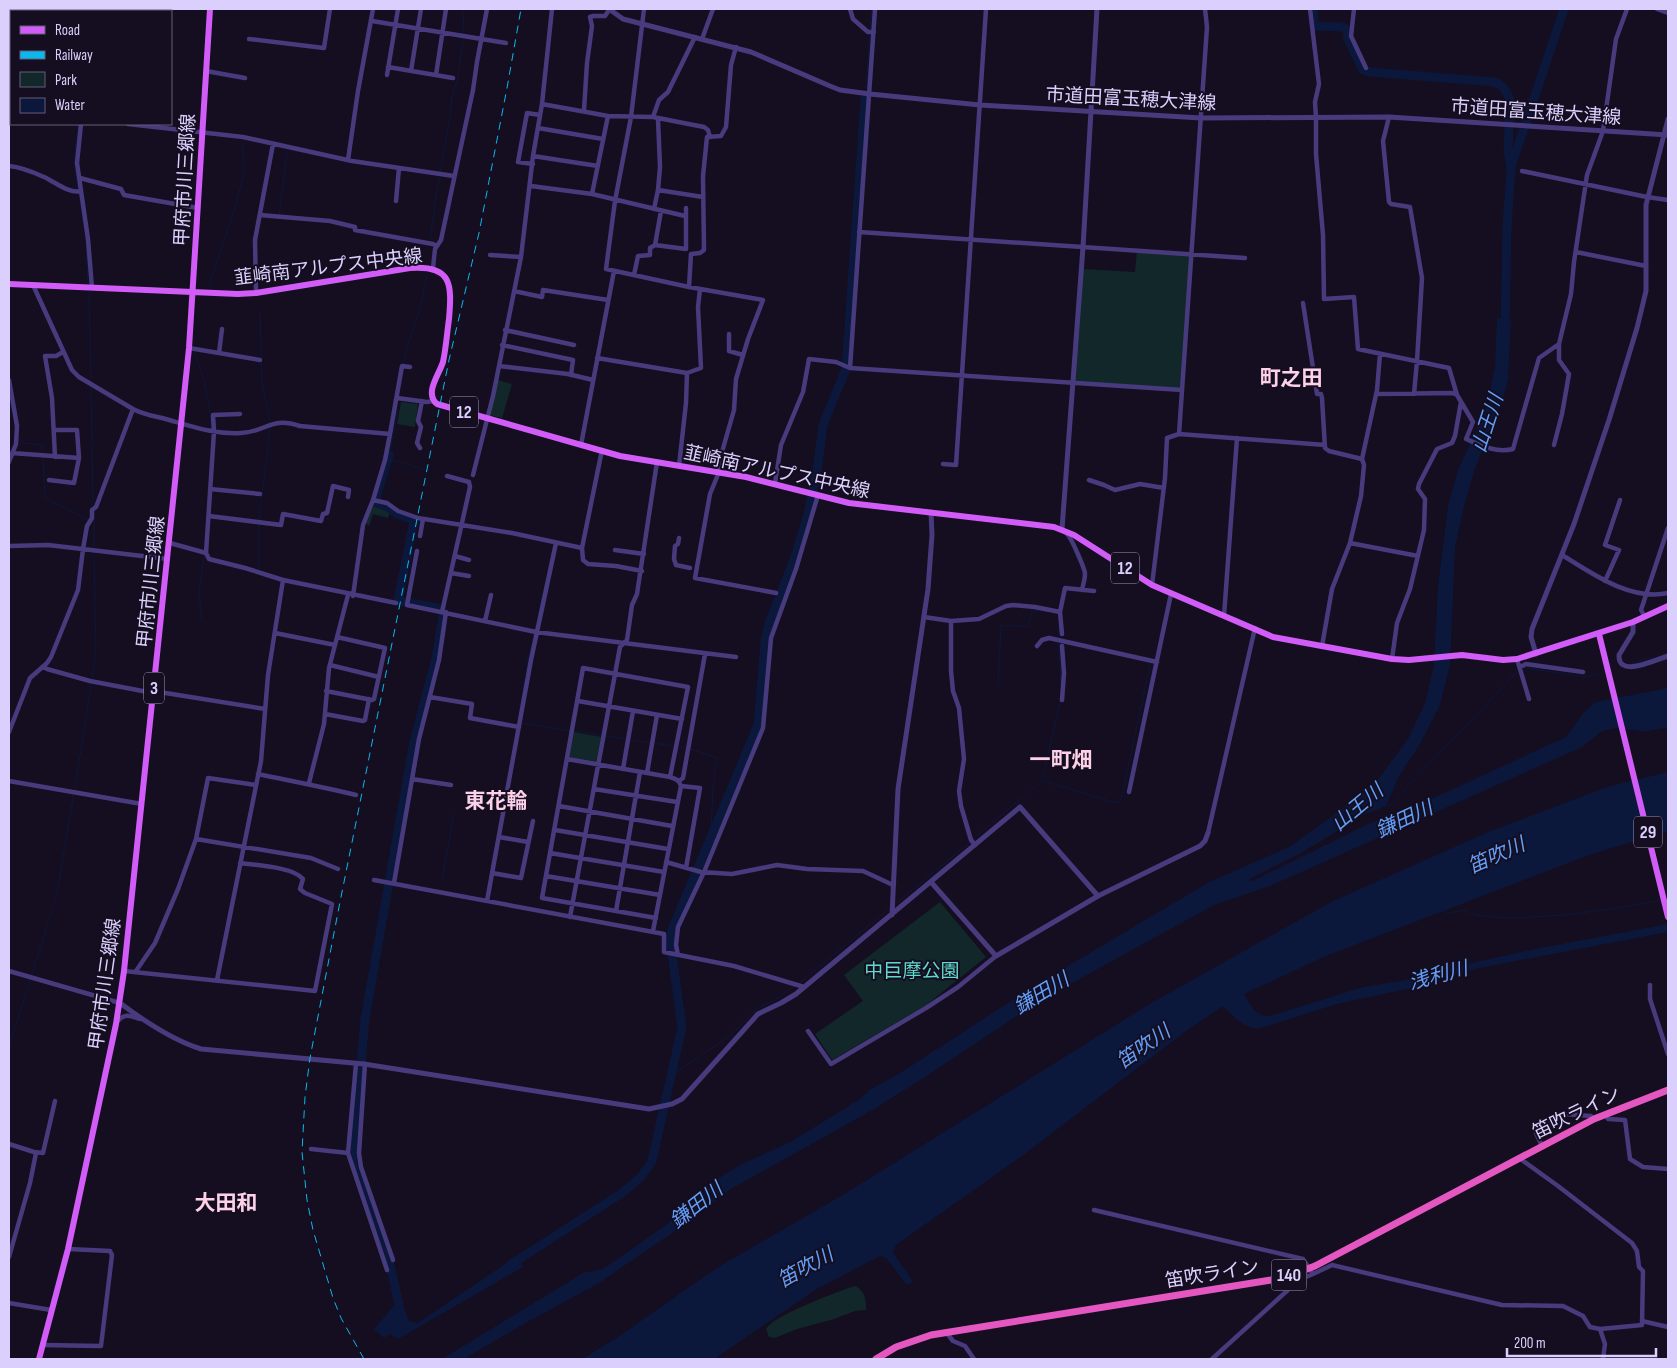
<svg xmlns="http://www.w3.org/2000/svg" width="1677" height="1368" viewBox="0 0 1677 1368" font-family="'Sofia Sans Condensed','Noto Sans JP',sans-serif">
  <style>
    .green { fill: #11272a }
    .water { fill: #0c173c }
    .lines { fill: none; stroke-linecap: round; stroke-linejoin: round }
    .stream { stroke: #0c173c; stroke-width: 1 }
    .river { stroke: #0c173c; stroke-width: 9 }
    .minor { stroke: #473b7d; stroke-width: 4.5 }
    .tertiary { stroke: #473b7d; stroke-width: 5 }
    .primary { stroke: #d25cf7; stroke-width: 6 }
    .trunk { stroke: #e456c0; stroke-width: 7 }
    .rail { stroke: #0bb8ed; stroke-width: 1; stroke-dasharray: 8 6; stroke-linecap: butt }
    .labels { text-anchor: middle; stroke-width: 4; stroke-linejoin: round; paint-order: stroke }
    .shield { fill: #140e20; stroke: #9f96bb; stroke-width: 1 }
    .shield-label { font-size: 18px; font-weight: bold; fill: #dbd0fd }
    .street-label { font-size: 19px; fill: #dbd0fd; stroke: #140e20 }
    .park-label { font-size: 19px; fill: #5fd9cb; stroke: #140e20 }
    .water-label { font-size: 20px; font-style: italic; fill: #639ef8; stroke: #140e20 }
    .quarter-label { font-size: 21px; font-weight: bold; fill: #fdd1e7; stroke: #140e20 }
  </style>
  <rect width="100%" height="100%" fill="#140e20"/>
  <path class="green" d="M 1137,250 L 1191,254 L 1182,390 L 1072,383 L 1082,269 L 1135,272 Z
    M 498,380 L 512,384 L 502,418 L 489,415 Z
    M 401,402 L 418,404 L 415,427 L 397,424 Z
    M 374,505 L 390,512 L 388,518 L 373,514 L 369,526 L 365,523 Z
    M 574,732 L 601,737 L 596,763 L 569,758 Z
    M 940,902 L 986,957 L 925,1006 L 832,1060 L 815,1034 L 863,1001 L 844,975 Z
    M 856,1286 C 865,1292 866,1299 866,1310 L 855,1311 L 834,1319 L 797,1329 L 775,1338 L 769,1337 L 766,1329 C 774,1315 833,1294 851,1287 Z"/>
  <path class="water" d="M 1497,318 L 1511,319 L 1508,379 L 1503,399 L 1474,471 L 1463,510 L 1455,548 L 1450,665 L 1440,705 L 1420,744 L 1399,776 L 1386,806 L 1365,814 L 1301,853 L 1253,877 L 1248,881 L 1254,880 L 1368,824 L 1416,806 L 1566,737 L 1585,711 L 1596,702 L 1668,688 L 1668,722 L 1642,723 L 1602,731 L 1582,747 L 1270,886 L 1214,905 L 1043,999 L 925,1077 L 874,1109 L 731,1189 L 675,1231 L 599,1283 L 522,1325 L 464,1359 L 442,1359 L 583,1273 L 603,1269 L 666,1225 L 719,1178 L 740,1165 L 792,1141 L 860,1099 L 869,1090 L 897,1075 L 1031,988 L 1209,882 L 1289,847 L 1345,807 L 1380,777 L 1409,737 L 1425,703 L 1434,665 L 1438,585 L 1448,506 L 1458,470 L 1485,411 L 1489,396 L 1495,367 Z
    M 1668,772 L 1668,831 L 1589,855 L 1477,898 L 1326,956 L 1244,994 C 1251,1005 1255,1017 1270,1016 L 1363,987 L 1418,978 L 1454,967 L 1535,949 L 1668,924 L 1668,932 L 1474,969 L 1421,986 L 1337,1004 L 1261,1028 C 1244,1030 1235,1017 1223,1006 L 1190,1028 L 1022,1156 L 896,1245 L 893,1252 L 913,1282 L 907,1285 L 886,1258 L 880,1256 L 817,1289 L 714,1359 L 582,1359 L 621,1335 L 715,1269 L 846,1193 L 1153,1002 L 1333,901 L 1488,832 L 1610,786 Z
    M 518,1255 L 523,1267 L 398,1339 L 390,1334 L 384,1338 L 374,1329 L 396,1303 L 401,1301 L 409,1321 L 418,1323 Z"/>
  <g class="lines">
    <path class="stream" d="M 89,11 L 90,9
      M 870,30 L 872,9
      M 866,88 L 870,34
      M 78,124 L 74,162 L 78,190
      M 440,173 L 451,111 L 452,94 L 458,78 L 464,32 L 463,9
      M 79,194 L 86,241 L 88,283
      M 279,215 L 287,152
      M 430,241 L 439,177
      M 209,286 L 234,211 L 245,170 L 242,142
      M 89,292 L 91,381
      M 260,310 L 262,383 L 270,423
      M 194,352 C 204,376 210,402 211,428
      M 404,363 C 406,345 412,337 416,321 C 421,306 424,291 427,275
      M 91,385 L 93,506
      M 9,393 L 12,410
      M 398,409 L 389,455 L 392,460 L 424,469
      M 19,437 L 23,443 L 42,445 L 42,453
      M 43,457 L 45,498 L 87,519
      M 94,518 L 94,549
      M 259,520 L 270,427
      M 259,570 L 259,524
      M 202,620 L 199,594 L 204,554
      M 536,626 L 550,562
      M 1059,627 L 1059,638
      M 1059,642 L 1061,686
      M 1631,664 L 1652,657
      M 1525,668 L 1586,677 L 1597,674
      M 526,671 L 534,634
      M 998,687 L 1001,625 L 1028,627 L 1032,610 L 1046,611
      M 520,711 L 525,679
      M 522,723 L 570,731
      M 574,731 L 602,735
      M 606,736 L 627,739
      M 631,740 L 674,746
      M 678,747 L 686,748
      M 690,749 L 717,758 L 713,786 L 711,834
      M 1043,781 L 1117,803 L 1121,800 L 1150,665
      M 75,789 L 96,652 L 94,553
      M 1384,806 L 1391,804 L 1517,672
      M 973,839 L 1042,781 L 1060,702
      M 442,879 L 454,813
      M 894,905 L 970,842
      M 1442,911 L 1449,913 L 1464,910 C 1492,929 1625,908 1660,900
      M 798,984 L 891,907
      M 9,1047 L 57,894 L 74,793
      M 672,1075 L 731,1035 L 759,1007 L 775,1000 L 794,986"/>
    <path class="river" d="M 1313,9 L 1314,26 L 1343,27 L 1350,32 L 1347,37 L 1363,70 L 1370,72 L 1494,82 C 1503,85 1507,91 1510,100 L 1508,150 L 1511,169 L 1507,227 L 1505,329
      M 1511,167 L 1564,9
      M 389,455 L 376,498 L 377,503 L 390,508 L 395,513 L 414,520 L 398,601 L 438,608
      M 1622,724 L 1645,727 L 1668,723
      M 510,1265 L 622,1193 L 641,1177 L 652,1161 L 682,1027 L 670,940 L 671,932 L 758,725 L 765,642 L 768,626 L 795,557 L 808,514 L 817,472 L 823,425 L 846,369 L 865,99
      M 397,1313 L 399,1305 L 389,1260 L 356,1161 L 355,1151 L 357,1109 L 365,1019 L 413,746 L 436,658 L 443,616"/>
    <path class="minor" d="M 644,9 L 631,117 L 615,201 L 606,269 L 689,287 L 763,300 L 748,339 L 736,379 L 734,410 L 722,452 L 719,472 L 710,494 L 695,578 L 776,593
      M 850,9 L 853,19 L 868,32 L 874,32
      M 1310,9 L 1319,84 L 1315,102 L 1316,118 L 1316,154 L 1323,235 L 1324,299 L 1354,297 L 1358,349 L 1449,368 L 1457,395
      M 1354,9 L 1351,36 L 1366,68
      M 1657,9 L 1668,13
      M 47,11 L 48,9
      M 92,11 L 92,9
      M 372,21 L 506,43
      M 249,39 L 324,48 L 330,9
      M 702,39 L 713,9
      M 388,67 L 453,78
      M 206,71 L 245,78
      M 411,71 L 421,9
      M 387,75 L 398,9
      M 436,75 L 446,9
      M 542,104 L 608,116 L 592,194
      M 9,109 L 11,110
      M 584,110 L 587,63 L 592,26 L 590,17 L 593,16 L 605,16 L 609,10
      M 608,116 L 653,117 L 704,127 L 708,130 L 710,137
      M 653,117 L 659,100 L 668,92 L 695,37
      M 1389,117 L 1383,141 L 1389,202 L 1391,204 L 1410,207 L 1422,278 L 1417,361 L 1414,394
      M 658,119 L 660,167 L 658,190 L 703,197
      M 81,124 L 77,163 L 88,239 L 92,288
      M 128,124 L 243,137 L 352,161 L 454,176
      M 538,128 L 603,139
      M 533,156 L 598,166
      M 348,160 L 358,91 L 373,9
      M 533,164 L 518,162 L 527,113 L 540,115
      M 9,166 C 21,167 33,172 44,177 C 55,182 69,194 81,191
      M 1522,171 L 1647,197 L 1668,200
      M 80,178 L 121,189 L 124,195 L 198,208
      M 531,186 L 592,194 L 685,216
      M 396,201 L 399,168
      M 654,209 L 658,190
      M 260,215 L 330,221 L 355,227 L 355,230 L 433,244 L 437,246
      M 859,232 L 1245,258
      M 655,245 L 686,249 L 686,208
      M 1576,252 L 1646,266
      M 490,255 L 521,257
      M 433,268 L 435,249 L 441,240 L 473,90 L 477,62 L 487,9
      M 634,275 L 638,256 L 650,255 L 650,248 L 655,245 L 661,211
      M 689,287 L 691,254 L 700,253 L 704,250 L 703,176 L 707,137 L 721,136 L 726,127 L 731,65 L 736,47
      M 514,291 L 542,297 L 543,290 L 608,300
      M 256,293 L 255,240 L 273,144
      M 1303,303 L 1317,394 L 1321,394 L 1322,398 L 1325,448 L 1329,451 L 1362,459 L 1364,465 L 1361,496 L 1350,543 L 1332,589 L 1322,646
      M 505,330 L 574,345
      M 729,334 L 729,351 L 743,355
      M 502,345 L 573,360 L 571,375
      M 189,348 L 260,360
      M 219,353 L 222,329
      M 597,358 L 687,373 L 701,368 L 698,307 L 700,289
      M 499,366 L 568,374 L 593,380
      M 850,368 L 875,9
      M 9,380 L 17,426 L 16,444 L 9,462
      M 1376,394 L 1452,393 L 1457,395 L 1473,422 L 1466,439 C 1482,446 1496,453 1513,449 L 1539,358 L 1559,344 L 1571,294 L 1574,262 L 1587,175 L 1603,131 L 1616,39 L 1627,9
      M 397,398 L 427,402 L 433,401
      M 133,409 C 142,414 153,416 162,418 C 188,425 214,435 241,433 C 267,432 270,416 300,426 L 390,434 L 385,460 L 373,500
      M 240,414 L 213,415 L 214,432 L 206,553 L 209,559 L 245,568 L 283,580 L 396,603
      M 390,434 L 402,366 L 410,367
      M 1179,434 L 1325,445
      M 581,445 L 614,271
      M 1554,445 L 1562,414 L 1569,374 L 1559,360 L 1559,344
      M 420,448 L 417,443 L 421,427 L 418,421 L 422,401
      M 602,450 L 582,548 L 583,560 L 588,564 L 616,566 L 642,571
      M 12,453 L 79,458
      M 55,457 L 52,398 L 45,356 L 56,356 L 63,352
      M 1362,459 L 1377,390 L 1380,354
      M 943,464 L 956,465 L 986,9
      M 679,466 L 686,403 L 687,373
      M 473,475 L 493,396 L 521,257 L 533,156 L 542,104 L 552,9
      M 49,480 L 74,483 L 79,458 L 77,430 L 54,430
      M 1089,480 L 1104,485 L 1115,490 L 1140,484 L 1164,488
      M 775,483 L 781,445 L 803,392 L 809,359 L 836,362 L 850,368 L 1182,390
      M 210,489 L 260,494
      M 209,516 L 281,525 L 283,514 L 321,521 L 323,514 L 327,513 L 333,486 L 349,490 L 348,497
      M 1067,534 C 1071,537 1085,569 1085,574 C 1085,579 1083,585 1082,590
      M 420,536 L 423,519
      M 679,538 L 678,544 L 675,546 L 674,559 L 676,565 L 690,568
      M 170,543 L 206,553
      M 1350,543 L 1418,556
      M 9,546 L 48,545 L 168,559
      M 615,550 L 644,554
      M 417,551 L 407,605 L 536,632 L 736,657
      M 1562,555 C 1593,574 1630,601 1668,593
      M 455,556 L 469,560
      M 451,573 L 469,576
      M 1605,581 L 1619,550 L 1605,545 L 1620,500
      M 1152,585 L 1165,478 L 1167,438 L 1179,434 L 1207,27 L 1205,9
      M 353,596 L 363,525 L 373,500 L 387,503 L 398,511 L 418,518 L 512,533 L 582,548
      M 442,612 L 470,487 L 469,482 L 447,476
      M 1060,612 L 1065,588 L 1094,591
      M 1224,616 L 1237,438
      M 924,617 L 951,621 L 951,671 L 953,691 L 959,708 L 964,759 L 959,791 L 961,806 L 971,840 L 975,845
      M 1645,617 L 1641,610 L 1668,528
      M 485,621 L 491,595
      M 951,621 L 979,619 L 1006,606 L 1013,605 L 1035,607 L 1060,612 L 1062,634
      M 275,633 L 335,645
      M 1037,646 L 1042,640 L 1049,638 L 1157,662
      M 1062,646 L 1064,673 L 1062,700
      M 1392,659 L 1397,623 L 1410,589 L 1424,530 L 1425,499 L 1418,489 L 1419,484 L 1437,449 L 1452,443 L 1455,436 L 1461,402
      M 1517,659 L 1529,699
      M 330,665 L 379,677
      M 44,667 L 47,669 L 90,681 L 153,693
      M 1520,667 L 1526,664 L 1533,665 L 1583,672
      M 153,691 L 265,709
      M 326,691 L 372,700 L 374,699 L 385,648 L 337,637
      M 430,697 L 472,704 L 470,718 L 519,727
      M 578,701 L 682,719
      M 325,714 L 363,721 L 365,720 L 369,699
      M 9,732 L 30,678 L 47,663 L 51,657 L 78,590 L 83,549 L 87,526 L 92,518 L 92,510 L 96,507 L 133,409 L 79,377 L 72,370 L 33,285
      M 567,759 L 670,777 C 676,779 679,780 681,786 L 653,931
      M 623,769 L 633,711
      M 647,773 L 657,715
      M 258,774 C 291,781 323,787 356,795
      M 412,779 L 451,785
      M 9,781 L 142,804
      M 679,781 L 683,778 L 705,654
      M 309,783 L 324,724 L 329,668 L 348,595
      M 681,786 L 700,788 L 686,868
      M 594,789 L 677,802
      M 1129,792 L 1171,594
      M 559,806 L 672,826
      M 555,830 L 668,849
      M 1208,833 L 1255,628
      M 499,837 L 528,842
      M 196,839 L 311,858 L 338,869
      M 550,853 L 664,872
      M 666,862 L 701,872 L 732,874 L 777,865 L 807,869 L 863,871 L 893,885
      M 492,873 L 521,878 L 533,821
      M 546,876 L 660,895
      M 374,880 L 664,934 L 664,952 L 734,966 L 804,987
      M 394,883 L 419,739 L 439,660 L 446,612
      M 487,901 L 531,660 L 556,543
      M 616,911 L 640,772
      M 570,917 L 620,647 L 627,640 L 632,605 L 637,594 L 657,462
      M 656,918 L 542,898 L 583,668 L 688,687 L 670,777
      M 678,955 L 676,945 L 678,927 L 704,872 L 763,728 L 771,638 L 796,569 L 818,495
      M 9,971 L 120,1003
      M 124,971 L 315,991 L 332,904 L 305,893 L 300,889 L 303,879 C 293,867 255,865 240,863
      M 136,971 L 155,943 L 178,889 L 196,839 L 208,778 L 256,785
      M 217,980 L 261,761 L 268,675 L 283,580
      M 1650,985 L 1650,999 L 1668,1054
      M 116,1023 C 124,1013 129,1015 140,1019
      M 808,1031 L 831,1064 L 926,1008 L 958,987 L 996,956
      M 356,1064 L 348,1153 L 387,1270
      M 365,1064 L 359,1153 L 361,1167 L 393,1260
      M 1606,1114 L 1608,1119 L 1625,1120 L 1630,1159 L 1643,1167 L 1668,1169
      M 9,1144 L 34,1152 L 43,1153 L 55,1101
      M 1542,1146 L 1536,1133 L 1565,1114 L 1591,1116 L 1594,1119
      M 311,1149 L 348,1153
      M 1094,1210 L 1303,1259 L 1313,1274 L 1299,1280 L 1212,1359
      M 9,1257 L 30,1183 L 36,1153
      M 1313,1274 L 1332,1265 L 1502,1305 L 1563,1306 L 1583,1316 L 1590,1327 L 1600,1329 L 1642,1325 L 1643,1271 L 1639,1267 L 1637,1251 L 1632,1243 L 1558,1186 L 1519,1158
      M 9,1303 L 51,1310
      M 1642,1321 L 1668,1327
      M 1600,1329 L 1605,1344 L 1603,1359
      M 946,1332 L 953,1341 L 965,1346 L 974,1359
      M 42,1345 L 101,1346 L 112,1255 L 110,1251 L 68,1249"/>
    <path class="tertiary" d="M 609,9 L 623,19 L 751,52 L 830,86 L 840,90 L 870,94 L 980,105 L 1201,118 L 1389,117 L 1668,135
      M 1062,529 L 1083,247 L 1097,9
      M 1633,622 L 1633,632 L 1619,655 C 1618,679 1657,659 1668,656
      M 1536,654 L 1531,637 L 1532,629 L 1574,524 L 1609,420 L 1637,328 L 1646,291 L 1646,205 L 1668,119
      M 931,882 L 996,956 L 1098,896 L 1200,846 L 1205,841 L 1208,833
      M 892,915 L 898,789 L 928,589 L 932,535 L 931,512
      M 120,1003 C 144,1021 172,1040 201,1049 L 364,1064 L 649,1109 L 672,1104 L 682,1099 L 758,1014 L 781,1003 L 796,994 L 1020,807 L 1098,896"/>
    <path class="primary" d="M 9,284 L 238,294 L 256,293 L 410,268 C 452,265 452,284 449,319 C 447,333 446,348 443,362 C 439,375 424,393 437,404 L 620,456 L 746,477 L 849,503 L 1054,527 L 1074,535 L 1152,585 L 1273,637 L 1392,659 L 1409,660 L 1462,655 L 1503,660 L 1517,659 L 1633,622 L 1668,606
      M 1599,634 L 1668,917
      M 39,1359 L 68,1249 L 116,1024 L 124,971 L 189,348 L 210,9"/>
    <path class="trunk" d="M 876,1359 L 896,1347 L 931,1335 L 1271,1280 L 1291,1275 L 1315,1266 L 1594,1119 L 1668,1090"/>
    <path class="rail" d="M 364,1359 L 341,1318 L 333,1298 L 313,1230 L 307,1200 L 302,1152 L 305,1097 L 310,1058 L 339,907 L 449,360 L 479,233 L 507,88 L 521,9"/>
  </g>
  <g class="labels">
    <g class="shield">
      <rect x="450" y="396.5" width="28" height="31" rx="4"/>
      <rect x="1111" y="552.5" width="28" height="31" rx="4"/>
      <rect x="144" y="672.5" width="20" height="31" rx="4"/>
      <rect x="1634" y="816.5" width="28" height="31" rx="4"/>
      <rect x="1271.5" y="1259.5" width="35" height="31" rx="4"/>
    </g>
    <g class="shield-label">
      <text x="464" y="418">12</text>
      <text x="1125" y="574">12</text>
      <text x="154" y="694">3</text>
      <text x="1648" y="838">29</text>
      <text x="1289" y="1281">140</text>
    </g>
    <g class="street-label">
      <text transform="translate(1131 98) rotate(3)" y="7">市道田富玉穂大津線</text>
      <text transform="translate(1536 111) rotate(4)" y="7">市道田富玉穂大津線</text>
      <text transform="translate(184 180) rotate(-87)" y="7">甲府市川三郷線</text>
      <text transform="translate(328 266) rotate(-7)" y="7">韮崎南アルプス中央線</text>
      <text transform="translate(777 471) rotate(12)" y="7">韮崎南アルプス中央線</text>
      <text transform="translate(150 582) rotate(-84)" y="7">甲府市川三郷線</text>
      <text transform="translate(104 984) rotate(-82)" y="7">甲府市川三郷線</text>
      <text transform="translate(1576 1112) rotate(-26)" y="7">笛吹ライン</text>
      <text transform="translate(1212 1273) rotate(-9)" y="7">笛吹ライン</text>
    </g>
    <g class="park-label">
      <text x="912" y="977">中巨摩公園</text>
    </g>
    <g class="water-label">
      <text transform="translate(1487 423) rotate(-72)" y="7">山王川</text>
      <text transform="translate(1357 807) rotate(-40)" y="7">山王川</text>
      <text transform="translate(1404 819) rotate(-25)" y="7">鎌田川</text>
      <text transform="translate(1496 855) rotate(-24)" y="7">笛吹川</text>
      <text transform="translate(1438 975) rotate(-15)" y="7">浅利川</text>
      <text transform="translate(1041 993) rotate(-31)" y="7">鎌田川</text>
      <text transform="translate(1143 1046) rotate(-35)" y="7">笛吹川</text>
      <text transform="translate(696 1205) rotate(-38)" y="7">鎌田川</text>
      <text transform="translate(805 1267) rotate(-29)" y="7">笛吹川</text>
    </g>
    <g class="quarter-label">
      <text x="1291" y="385">町之田</text>
      <text x="1061" y="767">一町畑</text>
      <text x="496" y="808">東花輪</text>
      <text x="226" y="1210">大田和</text>
    </g>
  </g>
  <rect width="1677" height="1368" fill="none" stroke="#dbd0fd" stroke-width="20"/>
  <rect x="10" y="10" width="162" height="115" fill="#140e20" stroke="#645c78"/>
  <rect x="20" y="26" width="25" height="8" fill="#d25cf7" stroke="#645c78"/>
  <text x="55" y="35" font-size="15" fill="#dbd0fd">Road</text>
  <rect x="20" y="51" width="25" height="8" fill="#0bb8ed" stroke="#645c78"/>
  <text x="55" y="60" font-size="15" fill="#dbd0fd">Railway</text>
  <rect x="20" y="72" width="25" height="15" fill="#11272a" stroke="#645c78"/>
  <text x="55" y="85" font-size="15" fill="#dbd0fd">Park</text>
  <rect x="20" y="98" width="25" height="15" fill="#0c173c" stroke="#645c78"/>
  <text x="55" y="110" font-size="15" fill="#dbd0fd">Water</text>
  <path d="M1507 1348v8h149v-8" fill="none" stroke="#dbd0fd" stroke-width="2.5"/>
  <text x="1514" y="1348" font-size="15" fill="#dbd0fd" stroke="#140e20" stroke-width="4" paint-order="stroke">200 m</text>
</svg>
